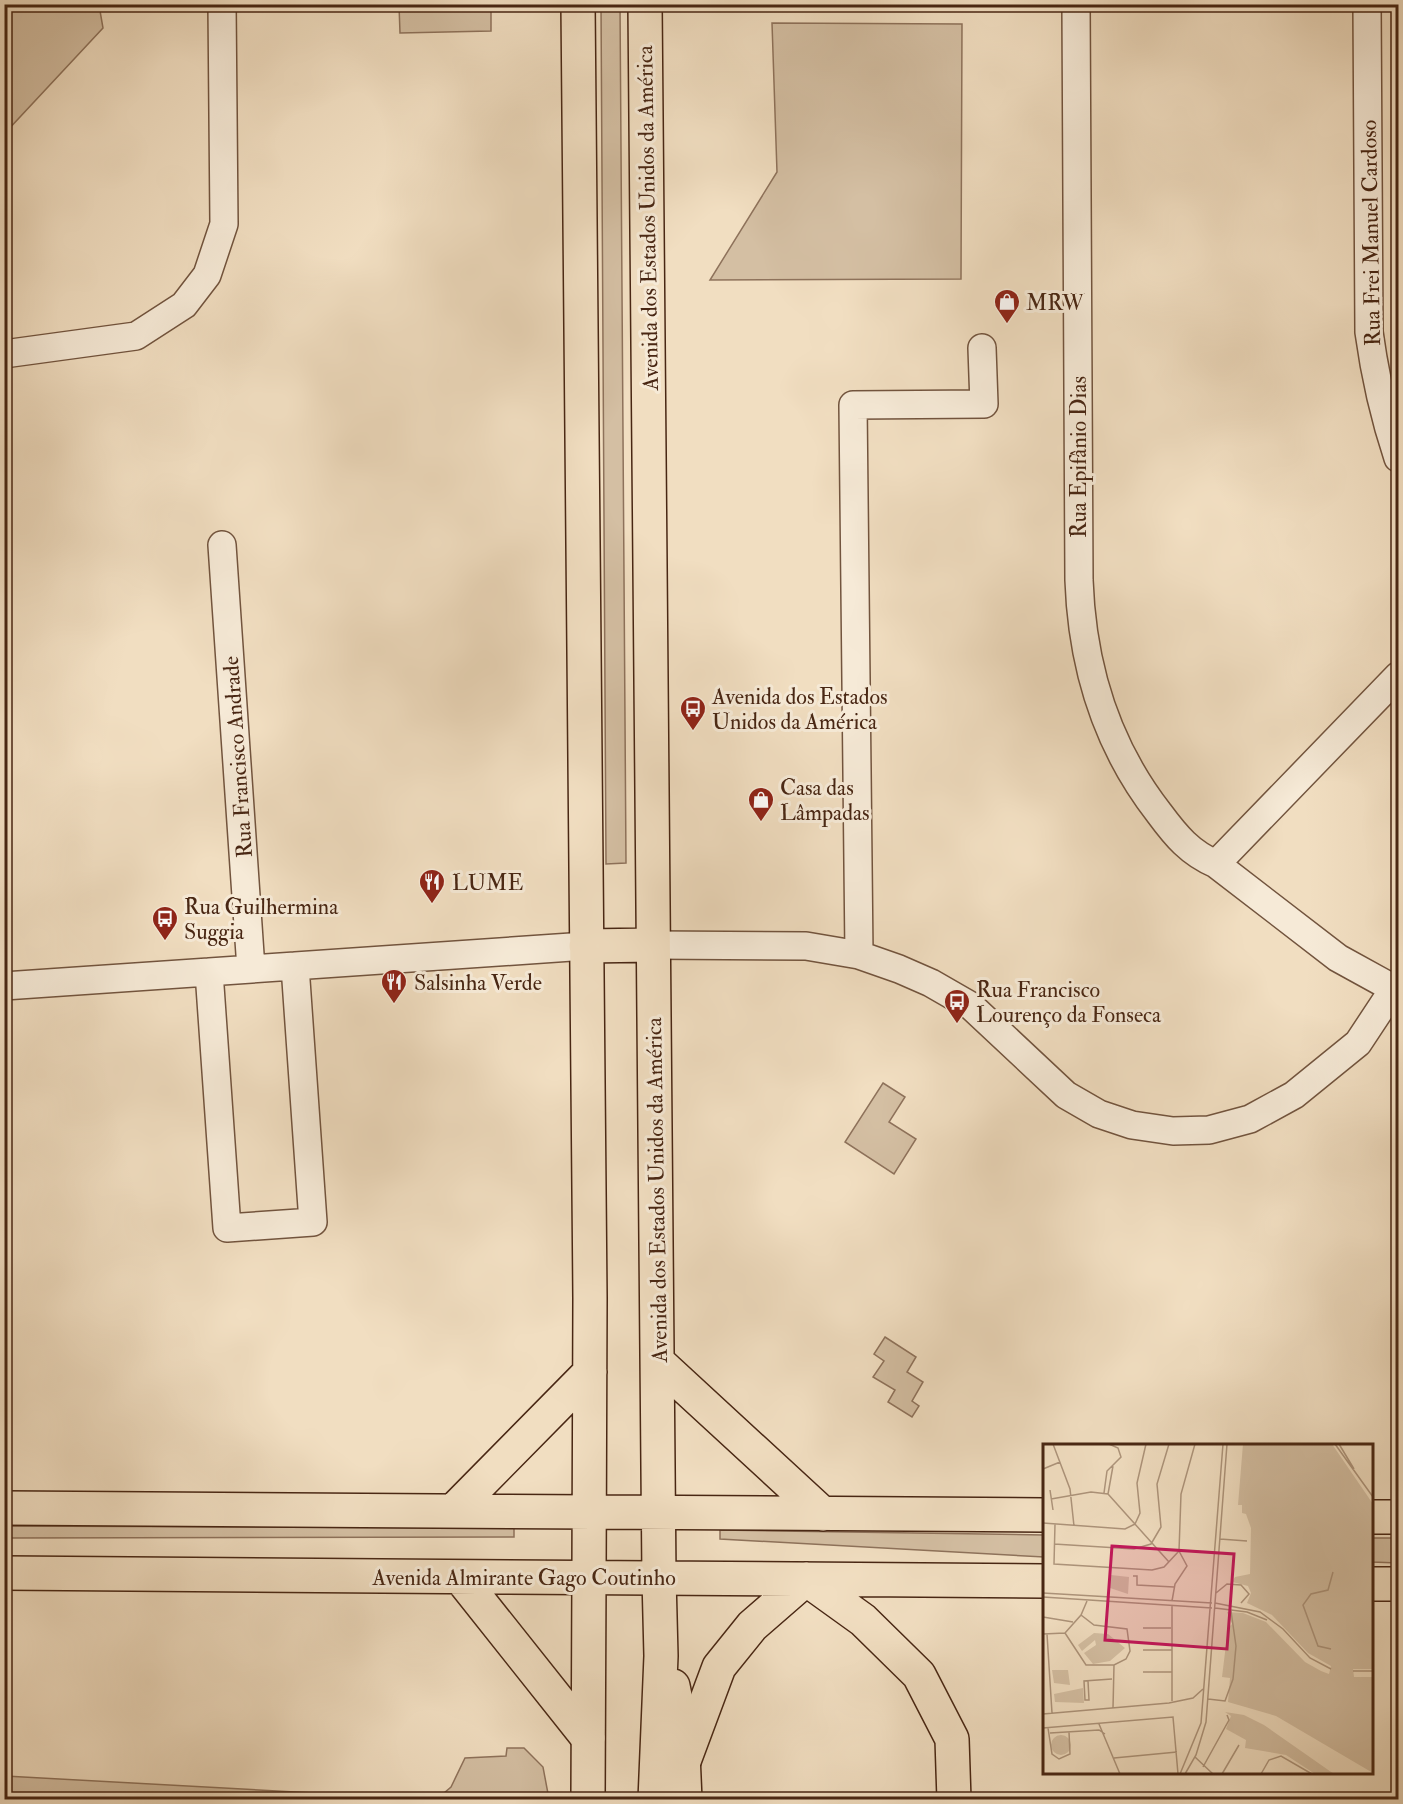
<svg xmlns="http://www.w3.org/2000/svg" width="1403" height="1804" viewBox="0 0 1403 1804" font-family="'IM FELL Double Pica',serif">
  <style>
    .green { fill: #d4bfa3; stroke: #8e725b; stroke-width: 1.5 }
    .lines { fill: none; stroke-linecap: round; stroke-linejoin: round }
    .street-casing { stroke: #72543e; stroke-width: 30 }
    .primary-casing { stroke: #482613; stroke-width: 36 }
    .highway-casing { stroke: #482613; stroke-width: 36 }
    .street { stroke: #f6ead7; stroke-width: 27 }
    .primary { stroke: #f1dec1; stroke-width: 33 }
    .highway { stroke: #f1dec1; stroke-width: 33 }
    .labels { text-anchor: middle; stroke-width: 6; stroke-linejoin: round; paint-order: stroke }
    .street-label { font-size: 22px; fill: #482613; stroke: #f6ead7 }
    .poi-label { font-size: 22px; fill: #482613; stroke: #f6ead7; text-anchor: start }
    .inset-road { fill: none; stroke: #ad947b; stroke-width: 1.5 }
    .view { fill: #c2185b; fill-opacity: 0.15; stroke: #c2185b; stroke-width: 3 }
    .inset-edge { fill: none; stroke: #482613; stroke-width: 3 }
  </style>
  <rect width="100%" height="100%" fill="#f1dec1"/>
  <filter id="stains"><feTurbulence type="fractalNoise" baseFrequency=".00333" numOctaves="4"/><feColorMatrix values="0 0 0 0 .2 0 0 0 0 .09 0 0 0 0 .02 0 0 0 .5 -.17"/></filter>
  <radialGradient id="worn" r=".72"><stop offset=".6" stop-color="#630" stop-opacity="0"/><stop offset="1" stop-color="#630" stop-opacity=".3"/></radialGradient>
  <path class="green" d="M 5,4 L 99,5 L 103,28 L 5,133 Z
    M 399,5 L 491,5 L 491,31 L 400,33 Z
    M 601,5 L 620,5 L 626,863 L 606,864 Z
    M 772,23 L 962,24 L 961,279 L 710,280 L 777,172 Z
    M 883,1083 L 905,1097 L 889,1122 L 916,1139 L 894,1174 L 845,1142 Z
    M 885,1337 L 916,1357 L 907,1372 L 923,1382 L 912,1401 L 919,1406 L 912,1417 L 888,1402 L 895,1390 L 873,1377 L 884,1361 L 874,1354 Z
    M 4,1526 L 514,1528 L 514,1537 L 5,1538 Z
    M 720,1530 L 1044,1535 L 1044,1557 L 720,1539 Z
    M 1372,1538 L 1398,1538 L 1398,1563 L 1372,1562 Z
    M 507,1748 L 524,1748 L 543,1767 L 549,1799 L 437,1799 L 451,1787 L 465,1758 L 506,1756 Z
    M 5,1776 L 313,1793 L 318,1799 L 5,1799 Z"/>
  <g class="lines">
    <defs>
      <path id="street" d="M 1076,4 L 1079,580 C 1082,666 1106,745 1159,813 C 1176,836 1190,853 1216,864 L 1338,958 L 1398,991
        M 1367,4 L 1369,332 C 1375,376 1384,416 1398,458
        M 4,354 L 136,336 L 184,305 L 207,275 L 224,224 L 222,4
        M 222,545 L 251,969
        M 1216,864 L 1398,676
        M 653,945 L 806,946 L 859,955 L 899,969 L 931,983 L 971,1006 L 1066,1095 L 1099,1114 L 1132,1125 L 1173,1131 L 1209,1130 L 1250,1119 L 1294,1095 L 1358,1043 L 1393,990
        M 859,955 L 853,405 L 984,404 L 982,348
        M 209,972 L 227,1228 L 313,1222 L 295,966
        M 4,986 L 586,946"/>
      <path id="primary" d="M 578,4 L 590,1298 L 589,1577
        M 645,4 L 659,1578
        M 586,946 L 653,945
        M 658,1362 L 823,1514
        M 4,1508 L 1044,1515
        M 453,1511 L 590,1372
        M 1372,1517 L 1398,1517
        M 4,1573 L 1044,1581
        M 460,1577 L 588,1738
        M 806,1579 L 863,1620 L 919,1675 L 952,1739 L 954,1800
        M 1372,1584 L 1398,1584
        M 684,1761 L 719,1667 L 752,1626 L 806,1579"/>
      <path id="highway" d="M 673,1686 L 682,1731 L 685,1800
        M 588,1800 L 589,1577
        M 655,1800 L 661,1656 L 659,1578"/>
    </defs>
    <use href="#street" class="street-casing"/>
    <use href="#primary" class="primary-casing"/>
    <use href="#highway" class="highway-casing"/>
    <use href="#street" class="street"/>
    <use href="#primary" class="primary"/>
    <use href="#highway" class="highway"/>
  </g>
  <defs>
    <symbol id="shop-pin" viewBox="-11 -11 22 30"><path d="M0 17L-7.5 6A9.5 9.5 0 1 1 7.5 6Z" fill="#8f2418" stroke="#f6ead7"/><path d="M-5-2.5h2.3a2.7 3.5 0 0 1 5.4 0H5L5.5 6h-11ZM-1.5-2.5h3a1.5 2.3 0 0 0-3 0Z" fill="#fff"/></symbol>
    <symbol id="bus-pin" viewBox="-11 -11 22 30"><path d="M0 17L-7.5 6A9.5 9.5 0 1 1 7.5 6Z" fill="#8f2418" stroke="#f6ead7"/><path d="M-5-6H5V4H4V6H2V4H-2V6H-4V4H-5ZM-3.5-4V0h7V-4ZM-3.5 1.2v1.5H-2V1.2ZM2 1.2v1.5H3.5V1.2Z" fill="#fff"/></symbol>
    <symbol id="restaurant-pin" viewBox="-11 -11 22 30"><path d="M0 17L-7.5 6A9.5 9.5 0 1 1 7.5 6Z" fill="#8f2418" stroke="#f6ead7"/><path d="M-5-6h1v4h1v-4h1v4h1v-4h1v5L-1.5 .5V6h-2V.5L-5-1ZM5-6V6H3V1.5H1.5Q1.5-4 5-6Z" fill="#fff"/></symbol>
  </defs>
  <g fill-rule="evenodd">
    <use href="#shop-pin" x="992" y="287" width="30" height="40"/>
    <use href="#bus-pin" x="678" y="694" width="30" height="40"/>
    <use href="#shop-pin" x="746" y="785" width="30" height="40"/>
    <use href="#restaurant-pin" x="417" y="867" width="30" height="40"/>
    <use href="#bus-pin" x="150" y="904" width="30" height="40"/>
    <use href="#restaurant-pin" x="379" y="967" width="30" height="40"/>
    <use href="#bus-pin" x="942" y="987" width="30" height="40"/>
  </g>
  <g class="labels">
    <g class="street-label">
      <text transform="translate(647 218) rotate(-91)" y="8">Avenida dos Estados Unidos da América</text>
      <text transform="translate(1370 233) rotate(-91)" y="8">Rua Frei Manuel Cardoso</text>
      <text transform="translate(1078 457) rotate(-90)" y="8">Rua Epifânio Dias</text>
      <text transform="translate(237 757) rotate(-94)" y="8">Rua Francisco Andrade</text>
      <text transform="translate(656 1190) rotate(-91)" y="8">Avenida dos Estados Unidos da América</text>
      <text x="524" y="1585">Avenida Almirante Gago Coutinho</text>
    </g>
    <g class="poi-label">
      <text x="1026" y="310">MRW</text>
      <text x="712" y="704">Avenida dos Estados<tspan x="712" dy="25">Unidos da América</tspan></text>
      <text x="780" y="795">Casa das<tspan x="780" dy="25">Lâmpadas</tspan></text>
      <text x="452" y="890">LUME</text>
      <text x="184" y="914">Rua Guilhermina<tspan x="184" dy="25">Suggia</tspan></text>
      <text x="414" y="990">Salsinha Verde</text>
      <text x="976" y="997">Rua Francisco<tspan x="976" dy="25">Lourenço da Fonseca</tspan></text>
    </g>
  </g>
  <g transform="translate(1043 1444)">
    <rect width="330" height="330" fill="#f1dec1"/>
    <path d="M 200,0 L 289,0 L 330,60 L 330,225 L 310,225 L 311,233 L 330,233 L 330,329 L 233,272 L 185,258 L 187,234 L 179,233 L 185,184 L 189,180 L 184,168 L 200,169 L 223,178 L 262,218 L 278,227 L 286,230 L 288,222 L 265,209 L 229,171 L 204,159 L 208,149 L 205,142 L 189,138 L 192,133 L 207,130 L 208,84 L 203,70 L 199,69 L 199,61 L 195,61 ZM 68,131 L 86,133 L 85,150 L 67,144 ZM 51,189 L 65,190 L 82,204 L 67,217 L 50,220 L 41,209 L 56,199 L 53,201 L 52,196 L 39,207 L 35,201 ZM 9,226 L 25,226 L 27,241 L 11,239 ZM 40,244 L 41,259 L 12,258 L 11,250 ZM 182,268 L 201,271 L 221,281 L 291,330 L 272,330 L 243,311 L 202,304 L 203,296 L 183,285 L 188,272 ZM8 301a10 10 0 1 1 20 0a10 10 0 1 1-20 0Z" fill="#d4bfa3"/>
    <path class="inset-road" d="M 10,0 L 27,45 L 31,82M 292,0 L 330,53M 296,0 L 311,25M 0,25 L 17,18M 7,46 L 10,66M 61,49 L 64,27 L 78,13 L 75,4 L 66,0M 65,50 L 70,22M 8,55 L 48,48 L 65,50 L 126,118M 0,79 L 82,85 L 92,80M 12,80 L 11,120 L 109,126 L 121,123 L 136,107 L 138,50 L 152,0M 92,80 L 97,69 L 94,39 L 103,0M 177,95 L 204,97M 11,100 L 91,105 L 108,100 L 118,83 L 114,40 L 126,0M 90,132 L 94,132 L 94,141 L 131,143M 0,149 L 169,159M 173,149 L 184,140 L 198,141 L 206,150 L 198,159M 0,153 L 169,164M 129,157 L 132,140 L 144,122 L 136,107M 172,159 L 217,168 L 240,185 L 267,214 L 288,225M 172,164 L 204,168 L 224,176M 0,173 L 30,178M 100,184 L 128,184M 22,189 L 43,221 L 71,221 L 83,215 L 87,207 L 84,185 L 51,181 L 38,171M 22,189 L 38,171 L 44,157M 0,190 L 22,189M 4,190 L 9,269M 288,205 L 275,202 L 260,161 L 268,150 L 285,146 L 290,128M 100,206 L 129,206M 310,227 L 330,227M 100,228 L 129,228M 45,237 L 46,256 L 42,256 L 41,237 L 69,235M 165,255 L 182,257 L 190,235 L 193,202 L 188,167M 129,257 L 129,161M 70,264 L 71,221M 0,270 L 126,259 L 150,254 L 160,245M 56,280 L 77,330M 0,284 L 130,273 L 135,330M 5,284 L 9,310 L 16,315 L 27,310 L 26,288M 7,289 L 56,286 L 62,290M 152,313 L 170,330M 71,314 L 134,308M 160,323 L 186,276 L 184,271M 137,330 L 158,279 L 180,0M 142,330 L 153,311 L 163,278 L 184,0M 179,330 L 196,301M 218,330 L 226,316 L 238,312 L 269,330"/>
    <path class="view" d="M 69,102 L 191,110 L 184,205 L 62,196 Z"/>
    <rect width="330" height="330" class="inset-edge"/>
  </g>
  <rect width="1403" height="1804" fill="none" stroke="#f1dec1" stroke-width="24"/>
  <rect x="6" y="6" width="1391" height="1792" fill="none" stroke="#482613" stroke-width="3"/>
  <rect x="12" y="12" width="1379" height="1780" fill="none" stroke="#482613" stroke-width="1.5"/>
  <rect width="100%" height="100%" filter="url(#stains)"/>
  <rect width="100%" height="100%" fill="url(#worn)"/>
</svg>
